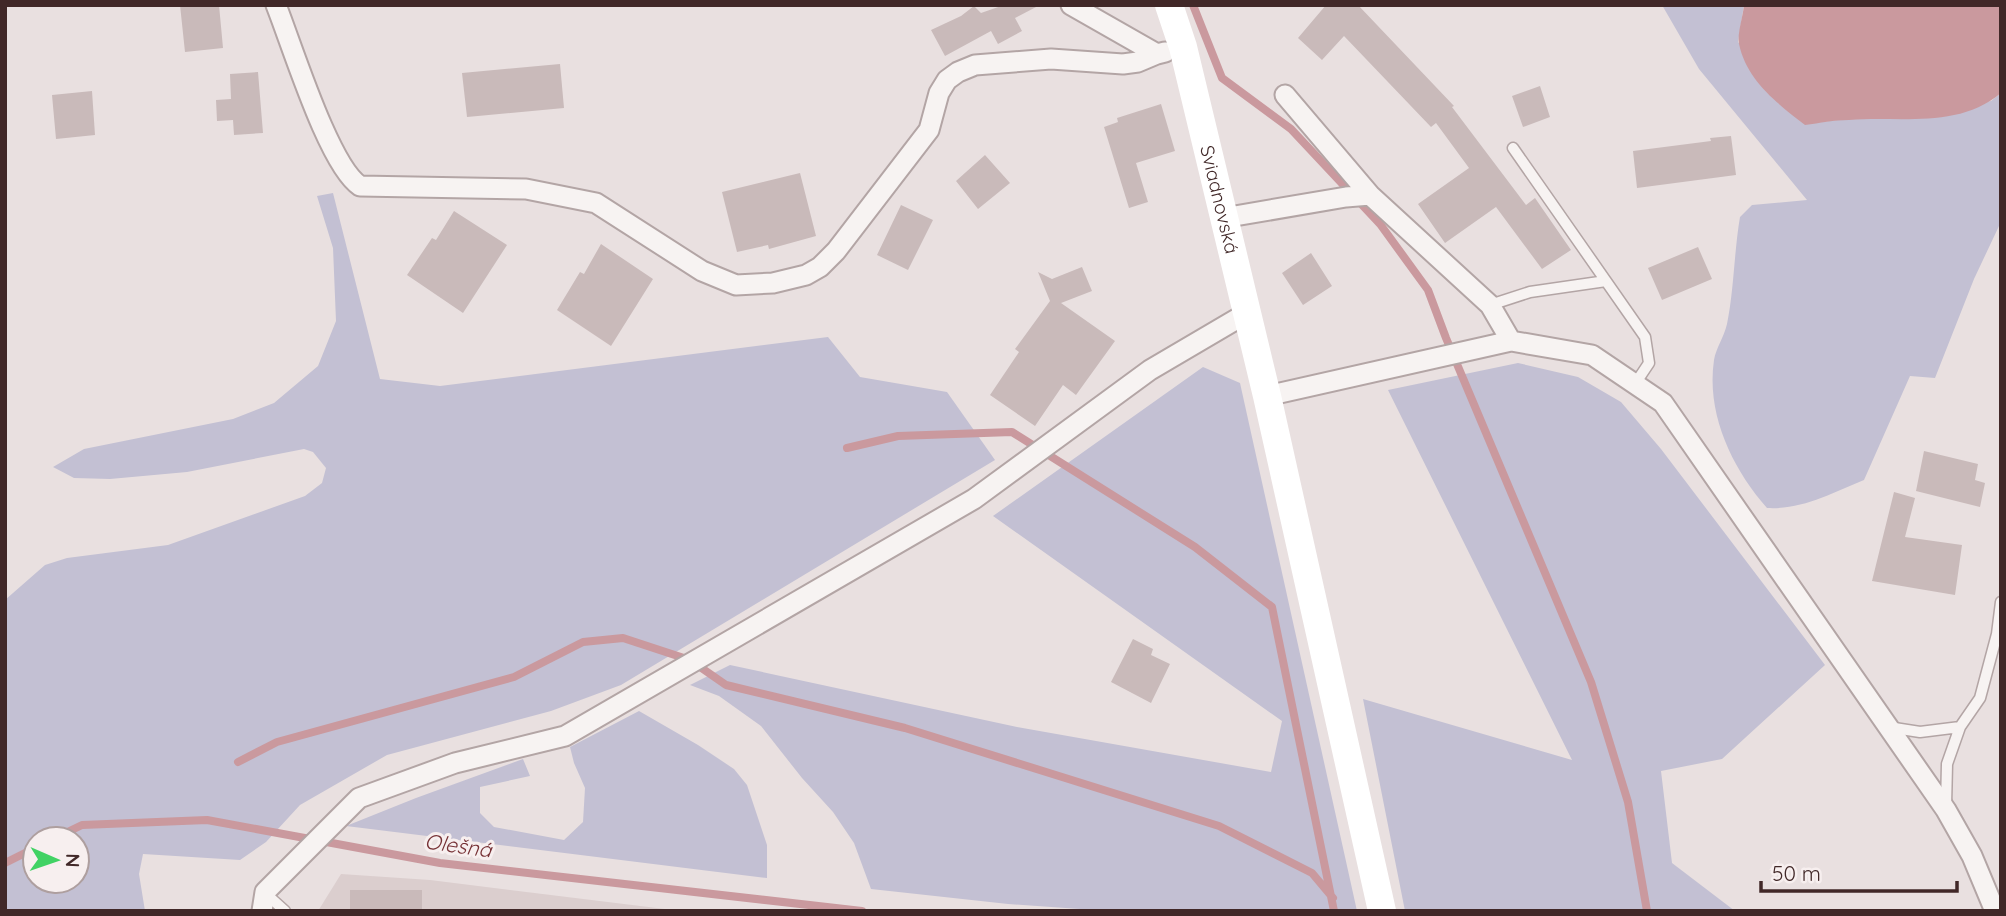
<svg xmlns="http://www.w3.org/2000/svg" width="2006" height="916" viewBox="0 0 2006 916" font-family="Quicksand,sans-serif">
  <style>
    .built { fill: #dbcece }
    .green { fill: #c3c0d3; fill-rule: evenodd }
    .water { fill: #ca999e }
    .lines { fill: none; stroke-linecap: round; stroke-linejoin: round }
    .stream { stroke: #ca999e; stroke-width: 8 }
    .building { fill: #c9baba }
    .lane-casing { stroke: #b3a5a5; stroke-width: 13 }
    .street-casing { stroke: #b3a5a5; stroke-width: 23 }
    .lane { stroke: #f7f3f2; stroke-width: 10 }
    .street { stroke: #f7f3f2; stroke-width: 19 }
    .secondary { stroke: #fff; stroke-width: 28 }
    .labels { text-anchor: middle; stroke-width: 6; stroke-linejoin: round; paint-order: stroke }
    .street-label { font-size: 19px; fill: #412828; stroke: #f7efef }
    .water-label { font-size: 21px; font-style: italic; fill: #763135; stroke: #f7efef }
  </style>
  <rect width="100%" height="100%" fill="#e9e0e0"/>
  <path class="built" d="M 341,874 L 430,880 L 681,911 L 318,911 Z"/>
  <path class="green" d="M 1662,5 L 1744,5 L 1738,42 L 1805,124 L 1991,101 L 2001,93 L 1999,226 L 1974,279 L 1935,378 L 1910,376 L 1864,480 C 1832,493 1802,510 1767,508 C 1732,468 1706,414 1714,360 C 1716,348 1724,337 1727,324 C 1734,290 1734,252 1740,217 L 1752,205 L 1807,200 L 1699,69 Z
    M 333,193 L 380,379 L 440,386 L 828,337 L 860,377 L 947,392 L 995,460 L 621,685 L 551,711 L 387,755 L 300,805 L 266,842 L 240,860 L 143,854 L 139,874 L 145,911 L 5,911 L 5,600 L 45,565 L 67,558 L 168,545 L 305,496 L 322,483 L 326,468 L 313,452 L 304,449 L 187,472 L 110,479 L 74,478 L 53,467 L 84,449 L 233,419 L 274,403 L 318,366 L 336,321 L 333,248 L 317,196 ZM 77,839 L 77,881 L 35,881 L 35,839 Z
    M 1518,363 L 1578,377 L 1621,402 L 1661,449 L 1825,665 L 1722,759 L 1661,771 L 1672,863 L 1735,911 L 1405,911 L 1363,699 L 1572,760 L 1388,390 Z
    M 1203,367 L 1240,383 L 1357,911 L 1108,911 L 1008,904 L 871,889 L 854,843 L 833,812 L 802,778 L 761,726 L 719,696 L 690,685 L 730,665 L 1017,727 L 1271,772 L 1282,721 L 993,516 Z
    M 639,711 L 698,745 L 734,769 L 747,785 L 767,845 L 767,878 L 346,826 L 416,798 L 523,759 L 530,776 L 480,787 L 480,813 L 494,827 L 564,840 L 583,822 L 585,788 L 574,763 L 570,747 Z"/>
  <path class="water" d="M 1744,5 L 2001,5 L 2001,93 C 1958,129 1901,116 1849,120 C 1834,120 1820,123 1805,125 C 1777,103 1747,81 1739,44 C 1737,33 1743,17 1744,5 Z"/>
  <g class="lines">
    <path class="stream" d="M 1193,5 L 1222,78 L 1291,129 L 1380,224 L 1428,290 L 1446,338 L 1591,682 L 1628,802 L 1647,911
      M 847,448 L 898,436 L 1012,432 L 1195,547 L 1272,607 L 1334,911
      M 238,762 L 277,742 L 514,677 L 583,642 L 623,638 L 690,660 L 726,685 L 905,728 L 1219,826 L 1312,873 L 1333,898
      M 53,839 L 82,825 L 207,820 L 440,863 L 862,911
      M 5,863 L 35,848"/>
  </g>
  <path class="building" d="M 180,5 L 219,5 L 223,48 L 185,52 Z
    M 1004,5 L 1038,6 L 1015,18 L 1022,31 L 998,44 L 991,31 L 945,56 L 931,30 L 961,16 L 974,6 L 981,13 Z
    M 1326,5 L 1358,5 L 1454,106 L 1452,107 L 1526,205 L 1535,198 L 1571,250 L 1542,269 L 1496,207 L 1445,243 L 1418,204 L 1469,168 L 1436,123 L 1431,127 L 1344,36 L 1322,60 L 1298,38 Z
    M 560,64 L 564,108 L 467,117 L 462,73 Z
    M 258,72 L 263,133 L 234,135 L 233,120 L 217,121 L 216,100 L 231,99 L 230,74 Z
    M 1540,86 L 1550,117 L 1523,127 L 1512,96 Z
    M 92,91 L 95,135 L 56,139 L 52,95 Z
    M 1161,104 L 1175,151 L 1136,163 L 1148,202 L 1129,208 L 1104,127 L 1118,122 L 1117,118 Z
    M 1731,136 L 1736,175 L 1637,188 L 1633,151 L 1711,141 L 1710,138 Z
    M 985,155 L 1010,183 L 978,209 L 956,181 Z
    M 800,173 L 816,236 L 769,249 L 768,245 L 737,252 L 722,192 Z
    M 901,205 L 933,220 L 908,270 L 877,255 Z
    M 454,211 L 507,245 L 463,313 L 407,275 L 432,238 L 436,240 Z
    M 601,244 L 653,279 L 611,346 L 557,310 L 580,272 L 584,274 Z
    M 1698,247 L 1712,279 L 1662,300 L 1648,268 Z
    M 1311,253 L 1332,286 L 1303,305 L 1282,273 Z
    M 1082,267 L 1092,291 L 1061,303 L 1115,341 L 1076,395 L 1063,385 L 1035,426 L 990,395 L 1019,352 L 1015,349 L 1050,301 L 1038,272 L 1052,279 Z
    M 1924,451 L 1978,464 L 1975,480 L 1985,483 L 1980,507 L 1916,491 Z
    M 1894,492 L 1915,498 L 1905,537 L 1962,545 L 1955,595 L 1872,581 Z
    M 1133,639 L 1153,649 L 1151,655 L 1170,664 L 1151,703 L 1111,682 Z
    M 350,890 L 422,890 L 422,911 L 350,911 Z"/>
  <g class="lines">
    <defs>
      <path id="lane" d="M 1513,148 L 1645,337 L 1649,363 L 1635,384
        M 1490,305 L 1530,292 L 1606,281
        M 1888,727 L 1920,732 L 1960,727
        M 1946,806 L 1947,764 L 1960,727 L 1980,698 L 1997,634 L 2001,602
        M 265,893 L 285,911"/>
      <path id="street" d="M 276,5 C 292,45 329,166 360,186 L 526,189 L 596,203 L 702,271 L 736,285 L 773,283 L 806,275 L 820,267 L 836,251 L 929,130 L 939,93 L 947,80 L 958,72 L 975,65 L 1051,59 L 1123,64 L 1138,62 L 1157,54
        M 1071,5 L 1157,54 L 1165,52
        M 1285,95 L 1370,195
        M 1223,218 L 1346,197 L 1370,195 L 1490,305 L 1511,341
        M 1267,396 L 1511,341 L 1592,355 L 1663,403 L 1946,810 L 1972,856 L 1995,911
        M 262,911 L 265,892 L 359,798 L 455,763 L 565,736 L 974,499 L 1150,370 L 1247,313"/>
    </defs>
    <use href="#lane" class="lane-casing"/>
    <use href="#street" class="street-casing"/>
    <use href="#lane" class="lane"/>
    <use href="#street" class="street"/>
    <path class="secondary" id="s1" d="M 1169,5 L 1183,47 L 1267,396 L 1382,911"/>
  </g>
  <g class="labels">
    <g class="street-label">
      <text dy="7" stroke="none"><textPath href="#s1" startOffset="201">Sviadnovská</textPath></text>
    </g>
    <g class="water-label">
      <text transform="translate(458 846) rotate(8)" y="7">Olešná</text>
    </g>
  </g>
  <rect width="2006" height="916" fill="none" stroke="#412828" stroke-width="14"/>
  <g transform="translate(56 860) rotate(92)"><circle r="33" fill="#f7efef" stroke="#ae9f9f" stroke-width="2"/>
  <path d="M0-5L12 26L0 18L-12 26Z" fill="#41d264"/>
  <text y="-10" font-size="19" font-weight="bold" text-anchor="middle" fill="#412828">N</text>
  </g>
  <path d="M1761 881v10h196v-10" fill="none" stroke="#412828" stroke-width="3.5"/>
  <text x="1772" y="881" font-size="21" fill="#412828" stroke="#f7efef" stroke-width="5" paint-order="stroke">50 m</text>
</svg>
